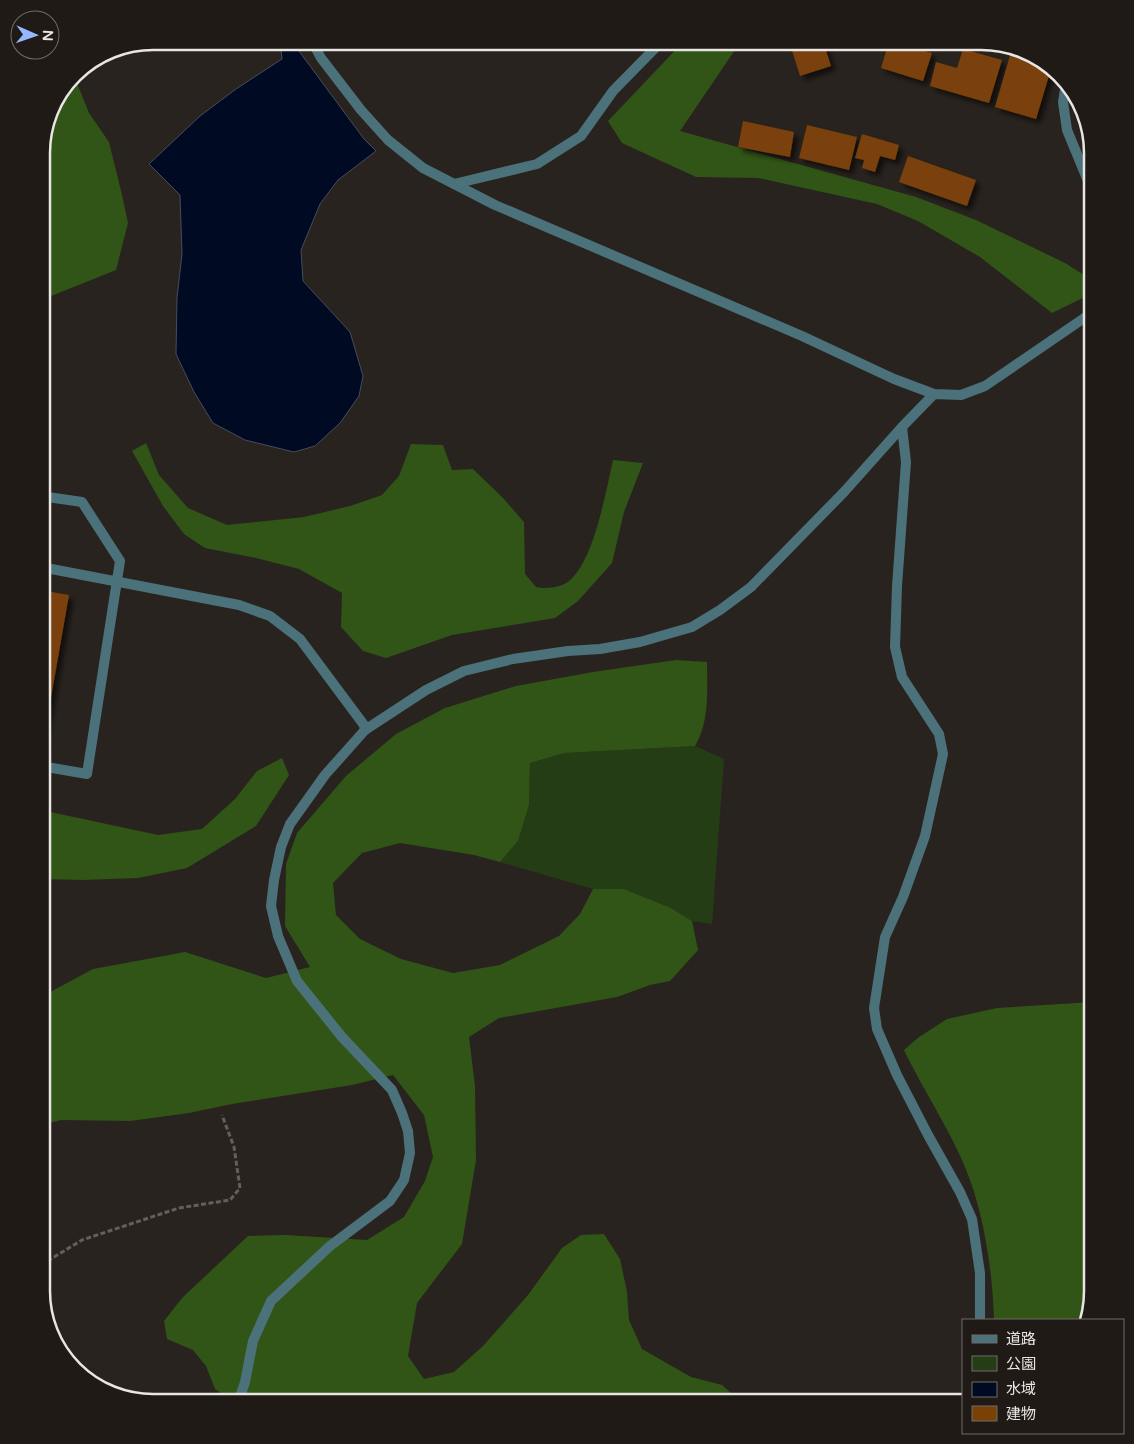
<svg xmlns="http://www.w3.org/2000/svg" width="1134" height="1444" viewBox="0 0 1134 1444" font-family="'Varela Round','Noto Sans JP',sans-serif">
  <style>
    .green { fill: #243d14 }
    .forest { fill: #305516 }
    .water { fill: #000a23; stroke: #464c5c }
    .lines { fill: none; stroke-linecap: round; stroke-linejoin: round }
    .stream { stroke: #464c5c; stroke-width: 9 }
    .building { fill: #7a4107; filter: url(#shadow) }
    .path { stroke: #645f5b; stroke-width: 3; stroke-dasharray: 5 2.5; stroke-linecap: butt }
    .service { stroke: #4b727a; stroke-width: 10 }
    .minor { stroke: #4b727a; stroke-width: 10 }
    .rim { fill: none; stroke: #e9e5e2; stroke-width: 2.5 }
  </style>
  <defs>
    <filter id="shadow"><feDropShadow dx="4.5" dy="4.5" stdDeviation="2.5" flood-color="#0009"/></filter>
  </defs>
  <rect width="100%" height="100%" fill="#29231f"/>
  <path class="green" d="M 695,746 L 724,759 L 712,924 L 692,921 L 671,908 L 624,889 L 593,889 L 500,862 L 518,841 L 529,805 L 530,763 L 565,753 Z"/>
  <path class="forest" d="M 684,41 L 741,41 L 680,131 L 916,197 L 976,220 L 1065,263 L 1092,280 L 1087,296 L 1052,313 L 980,257 L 918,221 L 877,204 L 758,178 L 696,177 L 622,143 L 608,121 Z
    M 74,76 L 89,113 L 109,142 L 122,195 L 128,223 L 116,270 L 46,298 L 48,312 L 41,318 L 42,146 L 53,104 Z
    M 146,443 L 159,475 L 188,508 L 227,525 L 304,517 L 350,506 L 382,495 L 399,476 L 411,444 L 443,445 L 452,470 L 473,469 L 503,498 L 524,522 L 525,574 L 536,587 C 547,589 560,588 569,581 C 594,561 606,491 613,460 L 643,463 L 624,512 L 612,563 L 578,601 L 555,618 L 452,635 L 386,658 L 363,651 L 341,627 L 342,593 L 299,569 L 256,558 L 205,548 L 184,534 L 163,506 L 132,451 Z
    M 676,660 L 707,662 C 707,690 710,721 695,746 L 565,753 L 530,763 L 529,805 L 518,841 L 500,862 L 474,855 L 400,843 L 362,853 L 333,883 L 336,915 L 360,939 L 401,959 L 453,973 L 500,965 L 559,936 L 580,914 L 593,889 L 624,889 L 671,908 L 692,921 L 698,950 L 670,981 L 650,985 L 617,997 L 499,1018 L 469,1037 L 475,1086 L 476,1160 L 462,1244 L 417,1303 L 408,1356 L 424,1379 L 454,1372 L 483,1346 L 528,1295 L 562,1248 L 581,1235 L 604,1234 L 620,1259 L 627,1292 L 629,1320 L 642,1349 L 691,1377 L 722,1385 L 742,1403 L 236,1403 L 215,1389 L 206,1366 L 193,1350 L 167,1339 L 164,1321 L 182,1298 L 248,1236 L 285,1235 L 367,1240 L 404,1217 L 425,1181 L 433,1157 L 424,1115 L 393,1075 L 352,1085 L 232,1104 L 189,1113 L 130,1121 L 61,1120 L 41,1125 L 41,997 L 93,969 L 185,952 L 266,978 L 310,967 L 285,926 L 286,864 L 297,833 L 346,776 L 396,734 L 445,708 L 516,686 L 593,672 Z
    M 282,758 L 289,775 L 256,826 L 187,868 L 138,878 L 83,880 L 41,879 L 41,810 L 158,835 L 202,829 L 235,799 L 257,771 Z
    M 1093,1002 L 1093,1291 L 1085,1320 L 994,1320 C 993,1277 985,1221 970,1180 C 954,1135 925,1094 904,1050 L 919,1037 L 947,1019 L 997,1008 Z"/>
  <path class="water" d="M 293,43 L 364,139 L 376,151 L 338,180 L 320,204 L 301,250 L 303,281 L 350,332 L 363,376 L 359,396 L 340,423 L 315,446 L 294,452 L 245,440 L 213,423 L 194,392 L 176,354 L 177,298 L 182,254 L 180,195 L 149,164 L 200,116 L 236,89 L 282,59 L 281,49 L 285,46 Z"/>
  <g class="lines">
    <path class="stream" d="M 284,41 L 285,46"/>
  </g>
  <path class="building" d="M 789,41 L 823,41 L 831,66 L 800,76 Z
    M 889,41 L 932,53 L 923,81 L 881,68 Z
    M 963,49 L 1002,60 L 989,103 L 930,86 L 936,62 L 957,68 Z
    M 1011,52 L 1042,62 L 1051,69 L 1036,119 L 995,107 Z
    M 743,121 L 794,132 L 790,157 L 738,147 Z
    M 807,125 L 857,137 L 849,170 L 799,158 Z
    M 862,134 L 899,145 L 895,160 L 880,156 L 875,172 L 862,168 L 864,160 L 855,158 Z
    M 908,156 L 976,180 L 967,206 L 899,182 Z
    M 41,590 L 69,595 L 42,749 L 41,749 Z"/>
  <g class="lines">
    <path class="path" d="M 41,1265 L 82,1240 L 179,1208 L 230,1200 L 240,1188 L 234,1147 L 222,1115"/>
    <path class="service" d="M 454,184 L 537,164 L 581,136 L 613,91 L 662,41
      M 41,567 L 239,605 L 270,616 L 300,639 L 364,725 L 365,730
      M 41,766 L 87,774 L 120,561 L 82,502 L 41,496"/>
    <path class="minor" d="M 312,41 L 321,58 L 361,110 L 388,140 L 423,168 L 495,205 L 802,336 L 894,379 L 934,394 L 961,395 L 985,386 L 1093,312
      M 1066,84 L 1063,102 L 1067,130 L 1093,193
      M 902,427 L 906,462 L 897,586 L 895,647 L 902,677 L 939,734 L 943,754 L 925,836 L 903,897 L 885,937 L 874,1008 L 877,1029 L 897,1075 L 928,1135 L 960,1192 L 972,1219 L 980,1273 L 980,1320
      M 238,1403 L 245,1382 L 253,1341 L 271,1301 L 330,1246 L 390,1201 L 404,1180 L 410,1153 L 408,1131 L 402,1113 L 392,1090 L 342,1037 L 297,981 L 278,936 L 271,906 L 274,880 L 281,847 L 290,824 L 325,775 L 365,730 L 426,690 L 464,671 L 513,659 L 568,651 L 600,649 L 640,642 L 692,627 L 720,610 L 751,587 L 844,492 L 902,427 L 934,394"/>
  </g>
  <path d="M0 0H1134V1444H0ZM153 50H981A103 103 0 0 1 1084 153V1291A103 103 0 0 1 981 1394H153A103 103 0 0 1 50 1291V153A103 103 0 0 1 153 50Z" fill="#201a16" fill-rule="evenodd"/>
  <path class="rim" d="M153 50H981A103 103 0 0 1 1084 153V1291A103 103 0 0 1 981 1394H153A103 103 0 0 1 50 1291V153A103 103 0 0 1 153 50Z"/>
  <rect x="962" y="1319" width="162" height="115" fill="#201a16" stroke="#706b68"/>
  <rect x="972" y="1335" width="25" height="8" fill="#4b727a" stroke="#706b68"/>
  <text x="1006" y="1344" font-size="15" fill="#e9e5e2">道路</text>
  <rect x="972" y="1356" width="25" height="15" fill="#243d14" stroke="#706b68"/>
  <text x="1006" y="1369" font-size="15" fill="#e9e5e2">公園</text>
  <rect x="972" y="1382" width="25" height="15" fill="#000a23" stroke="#706b68"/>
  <text x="1006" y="1394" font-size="15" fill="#e9e5e2">水域</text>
  <rect x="972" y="1406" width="25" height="15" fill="#7a4107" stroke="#706b68"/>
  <text x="1006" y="1419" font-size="15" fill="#e9e5e2">建物</text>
  <g transform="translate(35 35) rotate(92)"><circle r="24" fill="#201a16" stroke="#706b68"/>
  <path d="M0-4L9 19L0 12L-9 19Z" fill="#95b7fd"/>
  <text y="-8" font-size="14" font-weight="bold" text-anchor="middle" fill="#e9e5e2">N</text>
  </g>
</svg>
